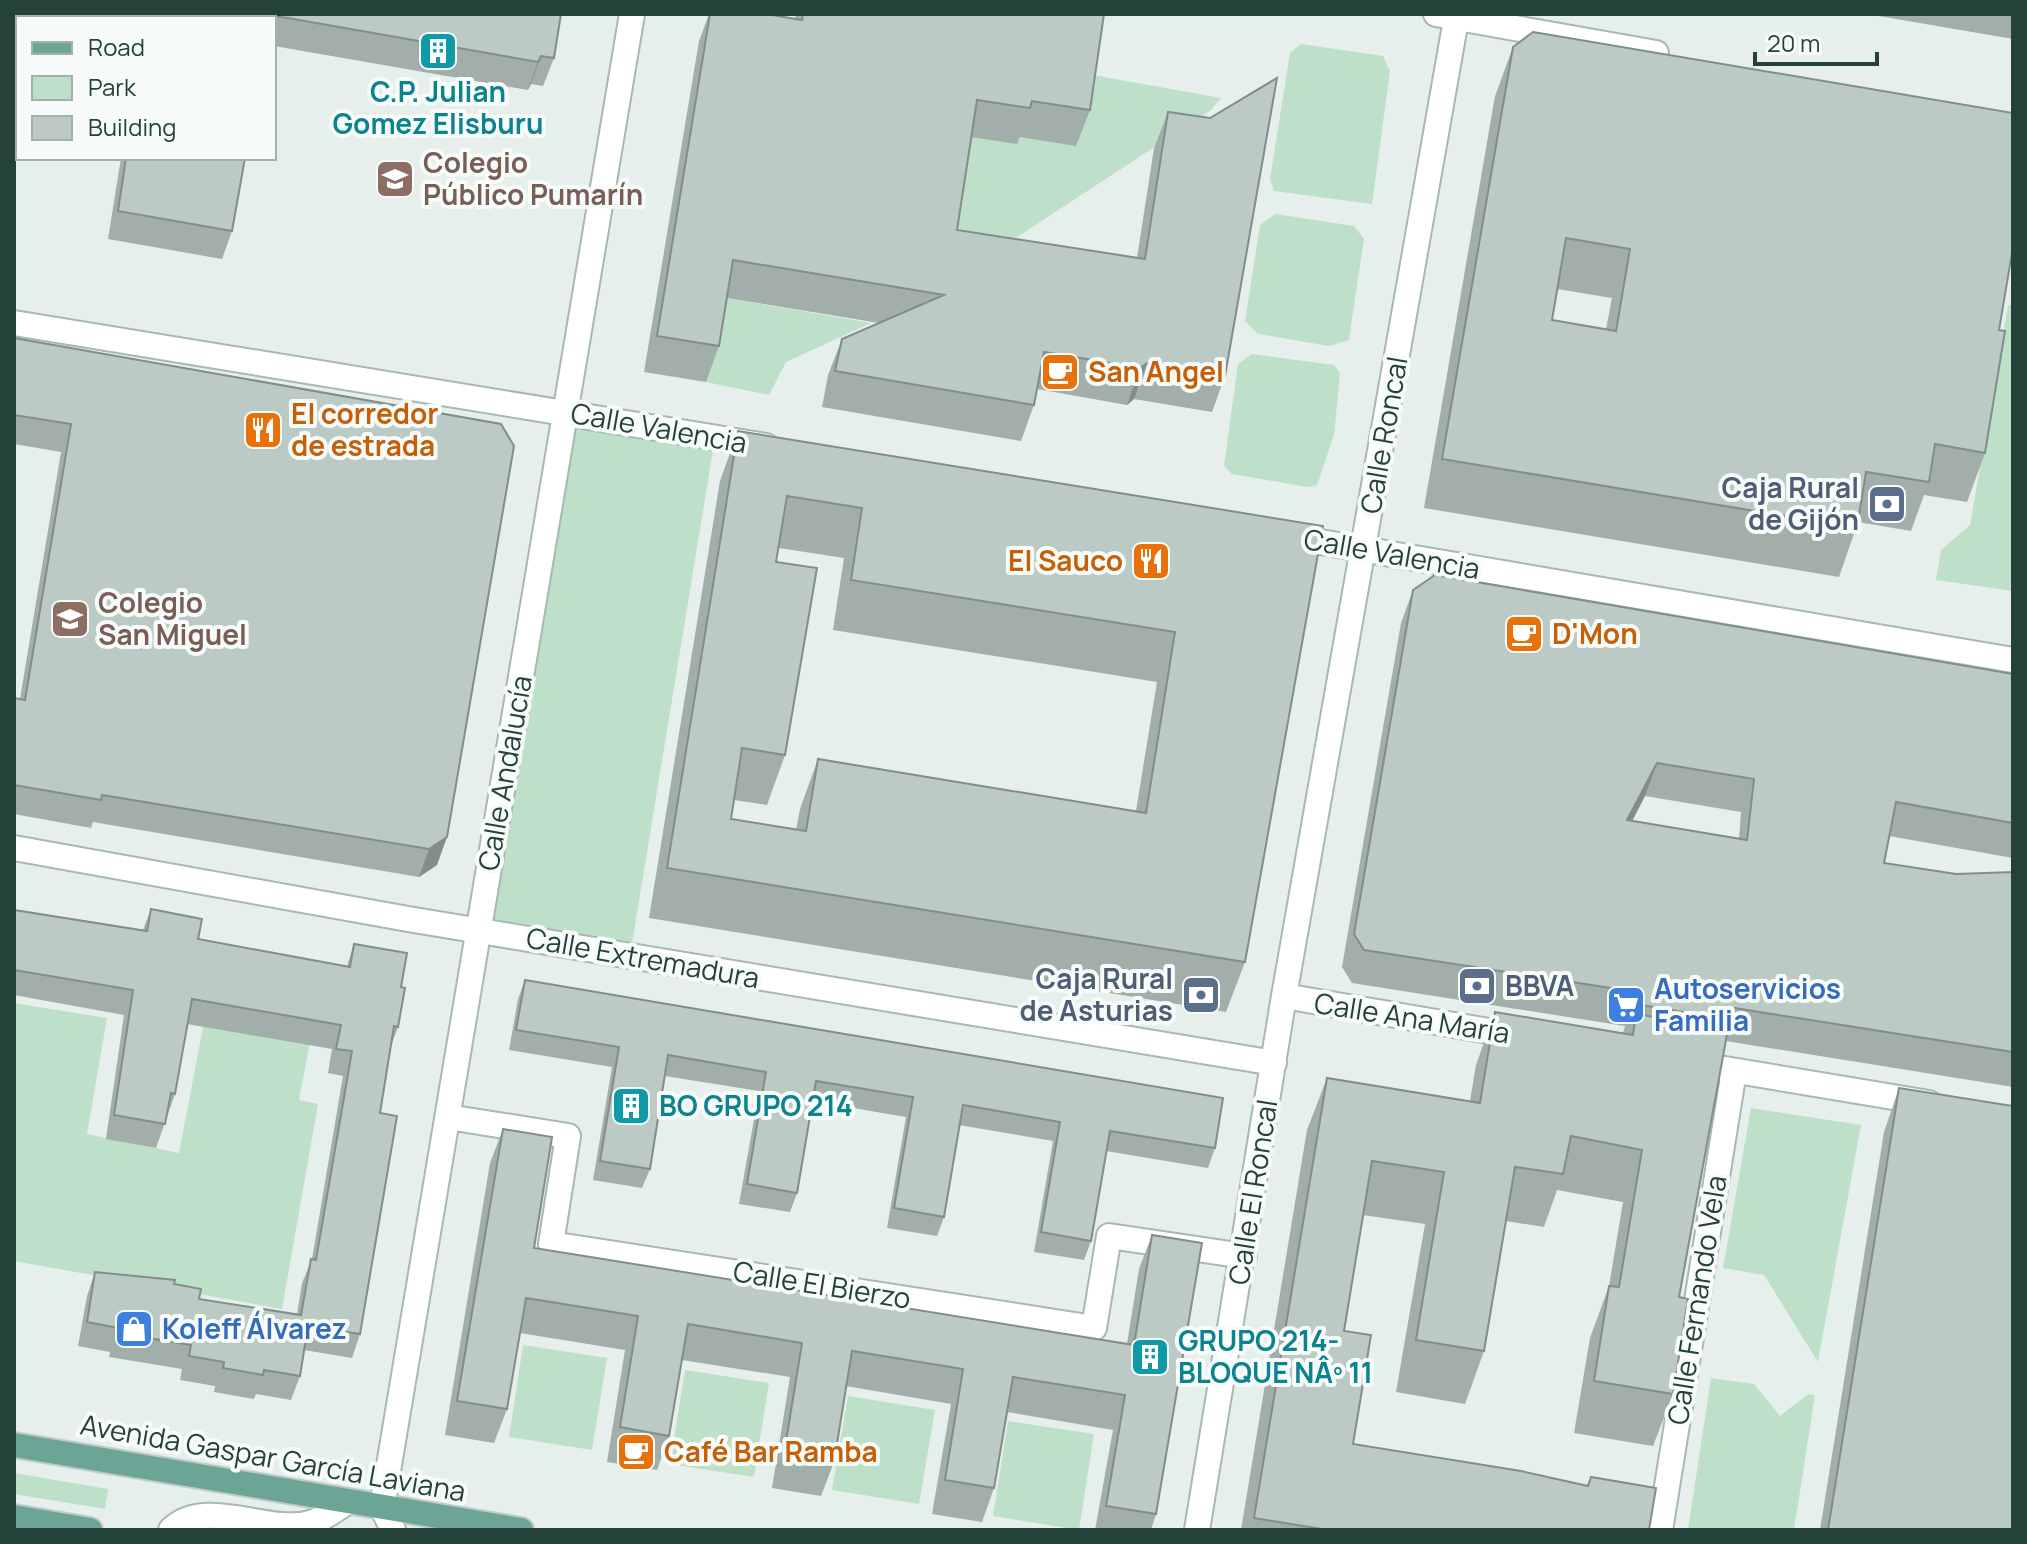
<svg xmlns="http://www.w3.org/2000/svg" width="2027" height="1544" viewBox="0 0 2027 1544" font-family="Manrope,sans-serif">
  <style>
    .green { fill: #bfe0c8 }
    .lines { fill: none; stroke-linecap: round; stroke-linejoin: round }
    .minor-casing { stroke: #a8b8b2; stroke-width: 28 }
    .primary-casing { stroke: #c2cac8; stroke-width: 28 }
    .minor { stroke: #fff; stroke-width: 24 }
    .primary { stroke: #6aa596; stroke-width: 24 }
    .wall { fill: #a1aea9; fill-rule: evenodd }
    .shaded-wall { fill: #838d89 }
    .building { fill: #bbcac4; stroke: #838d89; stroke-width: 2; fill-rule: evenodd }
    .labels { text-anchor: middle; stroke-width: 8; stroke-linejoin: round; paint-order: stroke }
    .culture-label { font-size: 28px; font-weight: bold; fill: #0d838f; stroke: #f7fbf9; text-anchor: start }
    .education-label { font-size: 28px; font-weight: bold; fill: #785e54; stroke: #f7fbf9; text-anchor: start }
    .food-label { font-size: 28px; font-weight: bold; fill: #c56008; stroke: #f7fbf9; text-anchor: start }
    .street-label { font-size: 28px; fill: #24423a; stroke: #f7fbf9 }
    .service-label { font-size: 28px; font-weight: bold; fill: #4e5e75; stroke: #f7fbf9; text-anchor: end }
    .shop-label { font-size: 28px; font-weight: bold; fill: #366cbe; stroke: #f7fbf9; text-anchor: start }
  </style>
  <rect width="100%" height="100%" fill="#e6efeb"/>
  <path class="green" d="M 1301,44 L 1383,56 L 1390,71 L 1372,204 L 1274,191 L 1270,179 L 1290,53 Z
    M 1087,74 L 1221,98 L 1211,110 L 941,287 L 964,136 L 1019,137 Z
    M 1275,214 L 1354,226 L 1364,239 L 1349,340 L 1329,346 L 1258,334 L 1245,321 L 1260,225 Z
    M 720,297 L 871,323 L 786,362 L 769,395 L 706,382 Z
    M 2013,304 L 2013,591 L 1936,580 L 1941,550 L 1970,525 L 2008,306 Z
    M 1252,354 L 1334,365 L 1340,373 L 1334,435 L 1317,485 L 1307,487 L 1232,474 L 1224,466 L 1238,364 Z
    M 565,412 L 715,438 L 630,956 L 479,930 Z
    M 14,1003 L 107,1018 L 87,1134 L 179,1153 L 204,1022 L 237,1033 L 310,1042 L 299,1100 L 318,1104 L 282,1309 L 14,1261 Z
    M 1751,1108 L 1861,1125 L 1818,1362 L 1764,1275 L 1723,1268 Z
    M 523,1345 L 607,1358 L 592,1450 L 509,1437 Z
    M 685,1370 L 769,1383 L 754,1477 L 670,1464 Z
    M 1711,1378 L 1754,1384 L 1780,1416 L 1808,1394 L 1815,1395 L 1794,1530 L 1688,1530 Z
    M 848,1396 L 935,1410 L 919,1504 L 832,1490 Z
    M 1008,1421 L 1094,1434 L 1079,1530 L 993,1516 Z
    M 14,1473 L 108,1489 L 105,1509 L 14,1494 Z"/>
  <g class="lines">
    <defs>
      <path id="minor" d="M 1436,14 L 1656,53
        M 14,323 L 766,446
        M 1291,537 L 2013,660
        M 14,848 L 408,919 L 1274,1063
        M 1284,996 L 1518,1036
        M 1689,1063 L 1929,1103
        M 448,1117 L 568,1136 L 551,1244 L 1094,1328 L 1109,1236 L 1244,1256
        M 171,1530 C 205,1496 268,1535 310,1523 C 323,1520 336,1508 348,1502
        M 393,1530 L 382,1507 L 632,14
        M 1197,1530 L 1284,996 L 1457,14
        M 1660,1530 L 1734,1071"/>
      <path id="primary" d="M 14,1445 L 521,1530
        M 14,1517 L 90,1530"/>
    </defs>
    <use href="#minor" class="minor-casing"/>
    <use href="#primary" class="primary-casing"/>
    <use href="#minor" class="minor"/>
    <use href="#primary" class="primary"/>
  </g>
  <path class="wall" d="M 144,14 L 561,14 L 554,58 L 543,86 L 531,84 L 528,90 L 274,46 L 274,18 L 144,18 Z
    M 709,14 L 795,19 L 796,14 L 1104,14 L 1090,110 L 1076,146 L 1020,137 L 1017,144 L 971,137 L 957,230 L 1137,258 L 1154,148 L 1168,112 L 1225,376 L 1212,412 L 1134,399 L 1127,405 L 1037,389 L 1034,405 L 1021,441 L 822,407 L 828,375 L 842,339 L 879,323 L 727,298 L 719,346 L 706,382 L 644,372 L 699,41 Z
    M 1867,14 L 2013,14 L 2013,39 Z
    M 1513,47 L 1999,330 L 1985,453 L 1967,502 L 1924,495 L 1911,531 L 1858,522 L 1839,577 L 1424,508 L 1495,96 ZM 1557,289 L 1612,298 L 1606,329 L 1552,320 Z
    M 121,158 L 245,158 L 232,231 L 222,259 L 108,239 Z
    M 14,338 L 501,424 L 437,865 L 419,877 L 93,822 L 91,828 L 14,814 L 14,698 L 20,699 L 61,452 L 14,444 Z
    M 738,431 L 1323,526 L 1245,962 L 1226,1012 L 649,918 L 720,481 ZM 779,548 L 844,558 L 833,630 L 1157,682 L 1136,811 L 818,759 L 800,809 L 796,830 L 731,819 L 734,800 L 767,805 L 785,755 L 776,562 Z
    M 1413,590 L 2013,674 L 2013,858 L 1889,836 L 1884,863 L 1956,874 L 2013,872 L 2013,1087 L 1726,1041 L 1679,1297 L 1673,1394 L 1653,1446 L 1574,1433 L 1590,1338 L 1609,1286 L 1623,1202 L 1557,1190 L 1544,1227 L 1506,1221 L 1484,1351 L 1465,1404 L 1396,1392 L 1425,1224 L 1363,1215 L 1344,1331 L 1353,1444 L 1587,1486 L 1591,1477 L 1649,1530 L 1241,1530 L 1307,1130 L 1327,1078 L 1470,1101 L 1476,1065 L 1495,1012 L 1623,1033 L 1625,1026 L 1352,983 L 1342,967 L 1401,623 ZM 1645,796 L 1741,812 L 1739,839 L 1632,821 Z
    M 151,909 L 198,939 L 347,966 L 354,944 L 401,987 L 398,1027 L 390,1049 L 380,1113 L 360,1334 L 352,1358 L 304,1350 L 300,1376 L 291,1400 L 256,1394 L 254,1399 L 214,1392 L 215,1386 L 180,1380 L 182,1369 L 109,1357 L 110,1352 L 78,1346 L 87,1296 L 95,1272 L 174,1284 L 199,1299 L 297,1315 L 302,1283 L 312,1259 L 343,1076 L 328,1073 L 332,1049 L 187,1024 L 175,1094 L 156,1148 L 106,1139 L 124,1015 L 14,995 L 14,910 L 143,930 Z
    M 525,980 L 1215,1148 L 1208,1168 L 1106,1151 L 1091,1241 L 1084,1260 L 1034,1252 L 1053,1141 L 959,1125 L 944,1217 L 937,1236 L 887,1228 L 906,1117 L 812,1101 L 797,1193 L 790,1212 L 739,1204 L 759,1091 L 665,1076 L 650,1169 L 642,1188 L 593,1180 L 612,1067 L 509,1050 L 518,999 Z
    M 1899,1088 L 2013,1530 L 1820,1530 L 1884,1132 Z
    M 503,1129 L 534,1248 L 1127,1344 L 1139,1269 L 1152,1235 L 1156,1514 L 1151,1530 L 1095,1530 L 1113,1430 L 1007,1412 L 994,1488 L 982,1522 L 932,1514 L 951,1404 L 846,1386 L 834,1462 L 821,1496 L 772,1488 L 790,1377 L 682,1360 L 669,1436 L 657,1470 L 607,1462 L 625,1350 L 520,1333 L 507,1409 L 494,1443 L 445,1435 L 490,1163 Z"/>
  <path class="shaded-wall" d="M 541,56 L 531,84 L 528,90 L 538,62 Z
    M 1147,363 L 1134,399 L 1127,405 L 1140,368 Z
    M 1657,763 L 1645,796 L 1615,854 L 1627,820 Z
    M 447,837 L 437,865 L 419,877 L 429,849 Z"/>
  <path class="building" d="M 150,14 L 209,14 L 213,18 L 149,18 Z
    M 265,14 L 561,14 L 554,58 L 541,56 L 538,62 Z
    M 710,14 L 766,14 L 802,20 L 803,14 L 1104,14 L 1090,110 L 1032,101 L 1030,108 L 977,100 L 957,230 L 1145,259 L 1168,112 L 1210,118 L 1277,78 L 1225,376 L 1147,363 L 1140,368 L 1044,352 L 1034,405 L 835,371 L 842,339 L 944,295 L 733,260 L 719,346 L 657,336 Z
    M 1533,32 L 2013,113 L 2013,247 L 1999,330 L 2005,331 L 1985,453 L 1935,444 L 1929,482 L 1866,472 L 1857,528 L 1442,459 L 1513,47 ZM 1566,238 L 1630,249 L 1616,331 L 1552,320 Z
    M 126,158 L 245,158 L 232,231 L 118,211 Z
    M 14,338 L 501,424 L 514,446 L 447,837 L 429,849 L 102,795 L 101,800 L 14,785 L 14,698 L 25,700 L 71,424 L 14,415 Z
    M 738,431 L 1323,526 L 1245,962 L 667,868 ZM 787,496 L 862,508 L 851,580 L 1175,632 L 1146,813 L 818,759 L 806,831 L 731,819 L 742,748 L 785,755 L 817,568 L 776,562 Z
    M 1435,575 L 2013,674 L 2013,823 L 1896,802 L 1884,863 L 1956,874 L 2013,872 L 2013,1052 L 1728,1007 L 1726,1019 L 1635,1004 L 1637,992 L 1364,950 L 1354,934 L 1413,590 ZM 1657,763 L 1754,779 L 1747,840 L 1627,820 Z
    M 151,909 L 202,919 L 198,939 L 350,967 L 354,944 L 407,953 L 401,987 L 405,988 L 398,1027 L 394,1026 L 380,1113 L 397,1116 L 360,1334 L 308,1326 L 300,1376 L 264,1370 L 263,1375 L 223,1368 L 224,1362 L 189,1356 L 191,1345 L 118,1333 L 119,1328 L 87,1322 L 95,1272 L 175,1280 L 174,1284 L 201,1289 L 199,1299 L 301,1315 L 311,1259 L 316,1260 L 352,1051 L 336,1049 L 341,1025 L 192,999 L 175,1094 L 171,1093 L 165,1124 L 114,1115 L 133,990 L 14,970 L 14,910 L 147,931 Z
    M 525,980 L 1223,1098 L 1215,1148 L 1110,1131 L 1091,1241 L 1041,1232 L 1060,1122 L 963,1105 L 944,1217 L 894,1208 L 913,1097 L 816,1081 L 797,1193 L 747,1184 L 766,1072 L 668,1055 L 650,1169 L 600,1161 L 619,1047 L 516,1030 Z
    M 1495,1012 L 1633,1035 L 1636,1014 L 1728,1029 L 1679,1297 L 1688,1299 L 1673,1394 L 1594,1381 L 1609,1286 L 1619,1287 L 1642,1150 L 1571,1136 L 1563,1174 L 1515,1167 L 1484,1351 L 1416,1340 L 1444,1172 L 1372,1161 L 1344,1331 L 1371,1335 L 1353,1444 L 1521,1471 L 1588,1486 L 1591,1477 L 1656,1488 L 1649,1530 L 1328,1530 L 1254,1518 L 1327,1078 L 1480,1103 Z
    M 1899,1088 L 2013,1106 L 2013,1530 L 1828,1530 Z
    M 503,1129 L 552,1137 L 534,1248 L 603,1259 L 1134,1345 L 1152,1235 L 1202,1243 L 1156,1514 L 1106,1506 L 1125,1395 L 1013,1377 L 994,1488 L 945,1480 L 963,1369 L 852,1351 L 834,1462 L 784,1454 L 802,1343 L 688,1324 L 669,1436 L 620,1427 L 638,1316 L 526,1298 L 507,1409 L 457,1401 Z"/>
  <defs>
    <symbol id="building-square" viewBox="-11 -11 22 22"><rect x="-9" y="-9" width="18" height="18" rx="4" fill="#0f9aa8" stroke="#f7fbf9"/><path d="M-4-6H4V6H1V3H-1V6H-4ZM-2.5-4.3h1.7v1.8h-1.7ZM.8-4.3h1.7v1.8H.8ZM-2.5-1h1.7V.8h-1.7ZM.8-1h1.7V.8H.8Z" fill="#fff"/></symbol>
    <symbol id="school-square" viewBox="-11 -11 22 22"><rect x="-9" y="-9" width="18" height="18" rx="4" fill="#8d6e63" stroke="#f7fbf9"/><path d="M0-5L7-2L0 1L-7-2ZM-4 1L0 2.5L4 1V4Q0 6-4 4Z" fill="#fff"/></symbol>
    <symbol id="cafe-square" viewBox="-11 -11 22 22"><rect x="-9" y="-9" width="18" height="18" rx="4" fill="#e8710a" stroke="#f7fbf9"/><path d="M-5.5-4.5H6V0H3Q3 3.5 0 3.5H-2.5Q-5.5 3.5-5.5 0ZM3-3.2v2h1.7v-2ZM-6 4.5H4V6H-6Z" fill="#fff"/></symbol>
    <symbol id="restaurant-square" viewBox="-11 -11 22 22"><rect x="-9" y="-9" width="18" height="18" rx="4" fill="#e8710a" stroke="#f7fbf9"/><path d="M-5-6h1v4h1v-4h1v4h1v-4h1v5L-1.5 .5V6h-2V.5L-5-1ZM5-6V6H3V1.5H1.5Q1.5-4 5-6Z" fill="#fff"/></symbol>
    <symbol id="bank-square" viewBox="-11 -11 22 22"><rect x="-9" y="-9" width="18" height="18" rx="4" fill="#5c6f8a" stroke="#f7fbf9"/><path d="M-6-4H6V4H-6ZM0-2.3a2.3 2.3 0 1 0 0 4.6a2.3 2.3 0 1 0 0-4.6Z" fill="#fff"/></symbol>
    <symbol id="supermarket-square" viewBox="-11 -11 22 22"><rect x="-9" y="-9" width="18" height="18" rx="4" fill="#3f7fe0" stroke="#f7fbf9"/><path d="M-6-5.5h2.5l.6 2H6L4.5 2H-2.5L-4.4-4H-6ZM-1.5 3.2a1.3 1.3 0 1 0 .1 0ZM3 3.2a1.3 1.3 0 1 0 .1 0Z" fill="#fff"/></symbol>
    <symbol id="shop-square" viewBox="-11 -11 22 22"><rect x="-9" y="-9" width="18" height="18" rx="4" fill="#3f7fe0" stroke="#f7fbf9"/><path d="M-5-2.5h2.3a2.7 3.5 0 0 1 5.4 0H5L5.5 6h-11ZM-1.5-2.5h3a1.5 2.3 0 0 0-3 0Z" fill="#fff"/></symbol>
  </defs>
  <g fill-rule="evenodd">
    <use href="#building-square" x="416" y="29" width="44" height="44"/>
    <use href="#school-square" x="373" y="157" width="44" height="44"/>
    <use href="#cafe-square" x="1038" y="350" width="44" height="44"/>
    <use href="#restaurant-square" x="241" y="408" width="44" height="44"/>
    <use href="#bank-square" x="1865" y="482" width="44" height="44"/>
    <use href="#restaurant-square" x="1129" y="539" width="44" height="44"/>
    <use href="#school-square" x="48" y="597" width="44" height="44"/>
    <use href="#cafe-square" x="1502" y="612" width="44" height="44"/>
    <use href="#bank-square" x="1455" y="964" width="44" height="44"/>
    <use href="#bank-square" x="1179" y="973" width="44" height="44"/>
    <use href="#supermarket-square" x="1604" y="983" width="44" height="44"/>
    <use href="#building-square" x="609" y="1084" width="44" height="44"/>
    <use href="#shop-square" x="112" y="1307" width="44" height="44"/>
    <use href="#building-square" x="1128" y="1335" width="44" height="44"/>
    <use href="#cafe-square" x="614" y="1430" width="44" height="44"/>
  </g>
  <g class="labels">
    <g class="culture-label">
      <text x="438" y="102" text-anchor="middle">C.P. Julian<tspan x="438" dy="32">Gomez Elisburu</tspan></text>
      <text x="659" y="1116">BO GRUPO 214</text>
      <text x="1178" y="1351">GRUPO 214-<tspan x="1178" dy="32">BLOQUE NÂº 11</tspan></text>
    </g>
    <g class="education-label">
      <text x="423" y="173">Colegio<tspan x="423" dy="32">Público Pumarín</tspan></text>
      <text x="98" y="613">Colegio<tspan x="98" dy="32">San Miguel</tspan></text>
    </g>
    <g class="food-label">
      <text x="1088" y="382">San Angel</text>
      <text x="291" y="424">El corredor<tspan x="291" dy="32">de estrada</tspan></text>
      <text x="1123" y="571" text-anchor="end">El Sauco</text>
      <text x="1552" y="644">D'Mon</text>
      <text x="664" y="1462">Café Bar Ramba</text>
    </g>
    <g class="street-label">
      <text transform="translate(659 428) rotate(10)" y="10">Calle Valencia</text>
      <text transform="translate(1384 435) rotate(-80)" y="10">Calle Roncal</text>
      <text transform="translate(1392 554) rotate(10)" y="10">Calle Valencia</text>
      <text transform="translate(505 773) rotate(-80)" y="10">Calle Andalucía</text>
      <text transform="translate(643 958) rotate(10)" y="10">Calle Extremadura</text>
      <text transform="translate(1412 1018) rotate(9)" y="10">Calle Ana María</text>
      <text transform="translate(1253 1192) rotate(-81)" y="10">Calle El Roncal</text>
      <text transform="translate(822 1285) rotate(9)" y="10">Calle El Bierzo</text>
      <text transform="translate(1697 1300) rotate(-81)" y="10">Calle Fernando Vela</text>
      <text transform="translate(273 1458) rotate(10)" y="10">Avenida Gaspar García Laviana</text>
    </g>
    <g class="service-label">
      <text x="1859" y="498">Caja Rural<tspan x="1859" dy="32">de Gijón</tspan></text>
      <text x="1173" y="989">Caja Rural<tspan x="1173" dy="32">de Asturias</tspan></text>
      <text x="1505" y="996" text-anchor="start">BBVA</text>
    </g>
    <g class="shop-label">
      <text x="1654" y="999">Autoservicios<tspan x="1654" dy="32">Familia</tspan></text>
      <text x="162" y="1339">Koleff Álvarez</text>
    </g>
  </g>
  <rect width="2027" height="1544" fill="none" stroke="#24423a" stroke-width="32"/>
  <rect x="16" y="16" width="260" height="144" fill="#f7fbf9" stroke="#a3b1ad" stroke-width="2"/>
  <rect x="32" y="42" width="40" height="12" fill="#6aa596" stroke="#a3b1ad" stroke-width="2"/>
  <text x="88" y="56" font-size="24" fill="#24423a">Road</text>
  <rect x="32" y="76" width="40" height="24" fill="#bfe0c8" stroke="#a3b1ad" stroke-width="2"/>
  <text x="88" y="96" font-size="24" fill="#24423a">Park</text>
  <rect x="32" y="116" width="40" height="24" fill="#bbcac4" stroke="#a3b1ad" stroke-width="2"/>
  <text x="88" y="136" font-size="24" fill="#24423a">Building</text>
  <path d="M1755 52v12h122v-12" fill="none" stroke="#24423a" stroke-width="4"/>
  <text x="1767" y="52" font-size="24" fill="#24423a" stroke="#f7fbf9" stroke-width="6" paint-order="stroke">20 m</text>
</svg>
